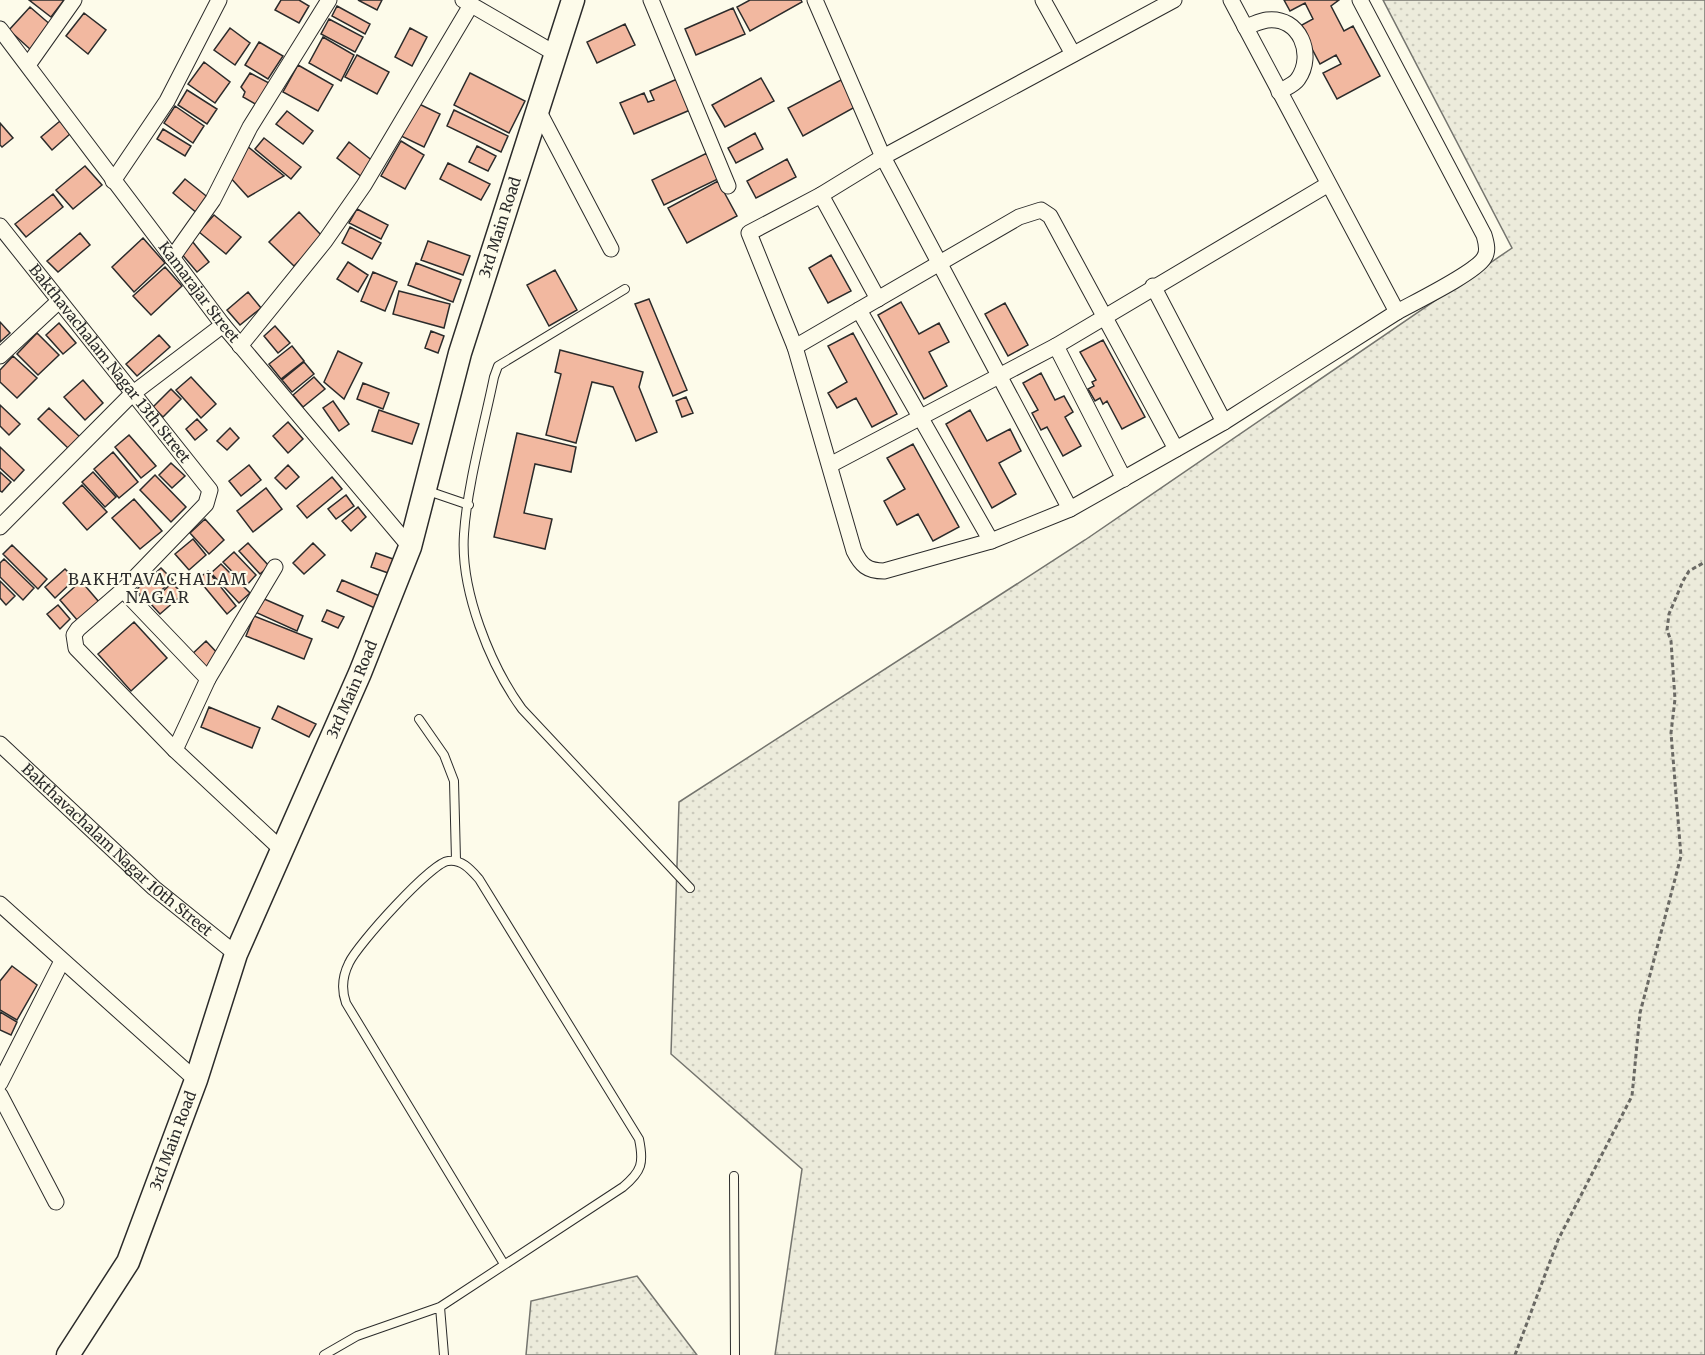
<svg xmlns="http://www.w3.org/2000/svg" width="1705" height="1355" viewBox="0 0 1705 1355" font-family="Merriweather,serif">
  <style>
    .grass { fill: url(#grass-dots); stroke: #74746e; stroke-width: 1.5 }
    .building { fill: #f2b8a0; stroke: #2b2b2b; stroke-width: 1.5 }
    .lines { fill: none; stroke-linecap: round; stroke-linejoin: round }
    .lane-casing { stroke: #2b2b2b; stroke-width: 10 }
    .street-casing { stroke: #2b2b2b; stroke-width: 17 }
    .secondary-casing { stroke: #2b2b2b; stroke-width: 25 }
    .path { stroke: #6a6964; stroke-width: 3; stroke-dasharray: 4.5 3; stroke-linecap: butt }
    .lane { stroke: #fdfbea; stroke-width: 8 }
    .street { stroke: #fdfbea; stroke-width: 15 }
    .secondary { stroke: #fdfbea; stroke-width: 22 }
    .labels { text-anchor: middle; stroke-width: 4.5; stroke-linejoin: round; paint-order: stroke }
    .street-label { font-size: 15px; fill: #2b2b2b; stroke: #fdfbea }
    .neighbourhood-label { font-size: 16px; letter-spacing: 1.5px; fill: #2b2b2b; stroke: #fdfbea }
  </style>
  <defs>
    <pattern id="grass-dots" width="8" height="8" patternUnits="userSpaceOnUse" patternTransform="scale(1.5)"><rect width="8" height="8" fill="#ecebdb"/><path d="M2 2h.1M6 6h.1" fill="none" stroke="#cbcabc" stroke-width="1.8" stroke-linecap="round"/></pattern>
  </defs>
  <rect width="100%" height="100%" fill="#fdfbea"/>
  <path class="grass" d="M 1383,0 L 1705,0 L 1705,1355 L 775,1355 L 802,1169 L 671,1054 L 679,802 L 1085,540 L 1512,248 Z
    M 637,1276 L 697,1355 L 526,1355 L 531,1301 Z"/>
  <path class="building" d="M 29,0 L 64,0 L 51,17 Z
    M 281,0 L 299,0 L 309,6 L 299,23 L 275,10 Z
    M 358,0 L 382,0 L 377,10 Z
    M 750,0 L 801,0 L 802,2 L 750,31 L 737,7 Z
    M 1284,0 L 1339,0 L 1331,6 L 1344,31 L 1353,26 L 1380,76 L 1337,99 L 1323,73 L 1341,64 L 1336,55 L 1320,64 L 1300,26 L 1313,19 L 1305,3 L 1290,11 Z
    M 337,6 L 370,24 L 365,34 L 332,16 Z
    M 30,7 L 52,26 L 31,50 L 9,30 Z
    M 733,8 L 745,34 L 696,55 L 685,29 Z
    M 84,13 L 106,30 L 88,54 L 66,36 Z
    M 329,19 L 363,37 L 355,52 L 321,34 Z
    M 625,24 L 635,45 L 597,63 L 587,42 Z
    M 230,28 L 250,43 L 235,65 L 214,50 Z
    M 410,28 L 427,37 L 412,66 L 395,57 Z
    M 323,37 L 354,55 L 341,81 L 309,63 Z
    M 259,42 L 283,56 L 268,79 L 245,65 Z
    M 357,55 L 389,72 L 377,94 L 345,77 Z
    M 204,62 L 230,82 L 215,103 L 188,84 Z
    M 298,65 L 333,85 L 318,111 L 283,92 Z
    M 250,73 L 269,83 L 257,105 L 243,97 L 245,92 L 241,87 Z
    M 470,73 L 525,101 L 509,133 L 454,105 Z
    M 761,78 L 774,101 L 725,127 L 712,105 Z
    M 677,79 L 690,110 L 634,134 L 620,103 L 644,93 L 648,102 L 654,100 L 650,91 Z
    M 841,80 L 855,107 L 803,136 L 788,108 Z
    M 187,90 L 217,109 L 207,124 L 178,105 Z
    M 415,102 L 440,114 L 424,147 L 399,135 Z
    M 175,106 L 204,126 L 193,143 L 164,123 Z
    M 454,110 L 508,136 L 501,152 L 447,126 Z
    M 287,111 L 313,131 L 303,144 L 276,124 Z
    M 60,121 L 70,134 L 52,150 L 41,137 Z
    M 0,123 L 13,138 L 2,147 L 0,145 Z
    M 163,129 L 191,146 L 185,156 L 157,139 Z
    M 755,133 L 763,149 L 736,163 L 728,148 Z
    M 264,138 L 301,167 L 291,179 L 255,149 Z
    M 401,141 L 424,155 L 405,189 L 381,176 Z
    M 349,142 L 374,162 L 362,177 L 337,158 Z
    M 247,146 L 284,176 L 248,197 L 228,175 Z
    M 477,146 L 496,156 L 488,171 L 469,162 Z
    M 707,153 L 720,178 L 664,205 L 652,180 Z
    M 787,159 L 796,177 L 756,198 L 747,181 Z
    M 448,163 L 490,184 L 481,200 L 440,179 Z
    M 85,166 L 102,185 L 73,209 L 56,190 Z
    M 185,179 L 210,199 L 198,214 L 173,193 Z
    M 718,181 L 737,216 L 687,243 L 668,208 Z
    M 53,194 L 63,207 L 26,237 L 15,224 Z
    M 357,209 L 388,225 L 381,239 L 349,223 Z
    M 299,212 L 323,237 L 294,266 L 269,242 Z
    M 214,215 L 241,237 L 226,254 L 199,232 Z
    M 350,227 L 381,243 L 372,259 L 342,243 Z
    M 80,233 L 90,245 L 58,272 L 47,261 Z
    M 143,238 L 165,263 L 134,292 L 112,267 Z
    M 192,241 L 209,262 L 197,272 L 180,252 Z
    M 428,241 L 470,256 L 463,275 L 421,260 Z
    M 831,255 L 851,291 L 828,303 L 809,268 Z
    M 348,262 L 368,275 L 358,292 L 337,279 Z
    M 416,263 L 461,280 L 453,302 L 408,285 Z
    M 165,267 L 182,286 L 151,315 L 133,296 Z
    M 555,270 L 577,310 L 549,326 L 527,285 Z
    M 373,272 L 397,282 L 385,311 L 361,301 Z
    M 399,291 L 450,304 L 444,328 L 393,314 Z
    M 248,292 L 261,308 L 240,325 L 227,310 Z
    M 649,299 L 687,390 L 673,396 L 635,304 Z
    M 901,302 L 919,334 L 939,323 L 949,342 L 929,352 L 947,386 L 924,399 L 878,315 Z
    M 1005,303 L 1028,345 L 1008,356 L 985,314 Z
    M 0,322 L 10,333 L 0,342 Z
    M 59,323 L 76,343 L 63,354 L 46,335 Z
    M 275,326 L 290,343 L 278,353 L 264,336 Z
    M 431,331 L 444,336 L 438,353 L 425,348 Z
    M 37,333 L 59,355 L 38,375 L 17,354 Z
    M 853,333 L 897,414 L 872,427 L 856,398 L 837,408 L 828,393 L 847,382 L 828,346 Z
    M 159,335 L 170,347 L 137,376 L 126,364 Z
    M 1103,340 L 1145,417 L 1122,429 L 1107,401 L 1103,404 L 1100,398 L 1095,401 L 1088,389 L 1094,386 L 1092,382 L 1096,380 L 1080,352 Z
    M 292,346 L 304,361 L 281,379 L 269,364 Z
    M 560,350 L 643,372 L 639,387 L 657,432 L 636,441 L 613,387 L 592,382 L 576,443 L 546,435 L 561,374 L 555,372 Z
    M 338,351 L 362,363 L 344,399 L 324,382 Z
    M 13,356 L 37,378 L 17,398 L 0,382 L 0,370 Z
    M 304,362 L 314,374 L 292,392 L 282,380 Z
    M 1041,373 L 1055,400 L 1064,396 L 1073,412 L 1065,417 L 1081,446 L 1063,456 L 1047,427 L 1041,430 L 1032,413 L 1038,410 L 1023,383 Z
    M 191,377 L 216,404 L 201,418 L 176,390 Z
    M 314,377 L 325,389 L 303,407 L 293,395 Z
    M 83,380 L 103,403 L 85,420 L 64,397 Z
    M 363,383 L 389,393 L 383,409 L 357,399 Z
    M 171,389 L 181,399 L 163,417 L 153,407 Z
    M 686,397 L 693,413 L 682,417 L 676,401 Z
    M 333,401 L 349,424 L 339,431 L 323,408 Z
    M 0,405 L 20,424 L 9,435 L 0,426 Z
    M 49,408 L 80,437 L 69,449 L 38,419 Z
    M 379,410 L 419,424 L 412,444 L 372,431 Z
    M 970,410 L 987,441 L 1010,429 L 1021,451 L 999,463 L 1016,494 L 992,508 L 946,424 Z
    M 197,419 L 207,430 L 195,440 L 186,429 Z
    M 288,422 L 303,439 L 288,453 L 273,436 Z
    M 230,428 L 239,438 L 227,450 L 217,441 Z
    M 517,433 L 576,447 L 571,472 L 535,464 L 524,513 L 552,519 L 545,549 L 494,537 Z
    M 129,435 L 156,466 L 141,478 L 115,447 Z
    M 913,444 L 959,527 L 933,541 L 918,514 L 897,525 L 884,501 L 905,489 L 887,458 Z
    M 0,447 L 24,470 L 14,481 L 0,468 Z
    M 113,452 L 138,482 L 119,498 L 94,469 Z
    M 171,463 L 185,476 L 172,488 L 159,475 Z
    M 249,465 L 261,480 L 241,496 L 229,481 Z
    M 288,465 L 299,477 L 286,489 L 275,478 Z
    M 0,472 L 11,482 L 2,492 L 0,491 Z
    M 93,472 L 116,497 L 105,507 L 82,482 Z
    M 155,475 L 186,507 L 171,522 L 140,490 Z
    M 332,477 L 342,489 L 307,518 L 297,506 Z
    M 82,485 L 107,512 L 87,530 L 63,503 Z
    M 266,488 L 282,509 L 253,532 L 237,511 Z
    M 346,495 L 354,506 L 336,519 L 328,509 Z
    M 134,499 L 162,531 L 140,549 L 112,518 Z
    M 358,507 L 366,517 L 351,531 L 342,521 Z
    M 205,519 L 224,540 L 209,554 L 190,533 Z
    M 193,539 L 206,555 L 189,570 L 175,554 Z
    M 248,543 L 269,566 L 260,574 L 239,551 Z
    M 313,543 L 325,555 L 304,574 L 293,563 Z
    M 12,545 L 47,579 L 38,589 L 3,554 Z
    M 234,552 L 256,575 L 246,586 L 223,562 Z
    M 376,553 L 396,560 L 391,574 L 371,567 Z
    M 4,559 L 34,588 L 23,600 L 0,577 L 0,563 Z
    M 221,564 L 250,593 L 239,603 L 211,573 Z
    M 161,568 L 173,580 L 148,602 L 136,590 Z
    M 65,569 L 75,579 L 55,598 L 45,587 Z
    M 208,571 L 236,606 L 227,614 L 198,579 Z
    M 342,580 L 382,597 L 377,609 L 337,591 Z
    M 0,581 L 15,596 L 6,605 L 0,598 Z
    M 81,581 L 99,602 L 78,621 L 60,600 Z
    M 172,583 L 183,594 L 160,614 L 150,603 Z
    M 262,598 L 303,616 L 297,631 L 255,612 Z
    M 58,605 L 70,619 L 60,629 L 47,614 Z
    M 327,610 L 344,617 L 338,628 L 322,621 Z
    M 254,616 L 312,639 L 304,659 L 246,636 Z
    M 134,622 L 167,658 L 131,691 L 98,654 Z
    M 206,641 L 221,657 L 203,673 L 188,658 Z
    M 278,706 L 316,724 L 309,737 L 272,719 Z
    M 209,707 L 260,728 L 252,748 L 201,727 Z
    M 12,966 L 37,985 L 17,1020 L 0,1010 L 0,981 Z
    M 0,1012 L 17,1022 L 11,1035 L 0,1030 Z"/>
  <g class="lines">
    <defs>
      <path id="lane" d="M 625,289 L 498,366 L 494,377 C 484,426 467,486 464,534 C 460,590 490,665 522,709 L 690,888
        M 428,491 L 469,505
        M 419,719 L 444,755 L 454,781 L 456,860
        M 734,1176 L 735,1355
        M 440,1307 L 444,1355
        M 324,1355 L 357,1336 L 440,1307 L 623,1187 C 642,1171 644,1163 639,1139 L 479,879 C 471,870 462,859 448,861 C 431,863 357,945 349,963 C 342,977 341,989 346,1003 L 504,1264"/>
      <g id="street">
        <path d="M 463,0 L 556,54"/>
        <path d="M 651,0 L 728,186"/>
        <path d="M 815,0 L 883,157 L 1070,509"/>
        <path d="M 1043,0 L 1073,54"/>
        <path d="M 1174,0 L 883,157 L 821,195 L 749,233 L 795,347 L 854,551 C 861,565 867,571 884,571 L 991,541 L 1070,509 L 1224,422 L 1397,312 L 1231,0"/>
        <path d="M 1360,0 L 1484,235 C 1486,242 1489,251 1484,258 C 1475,273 1415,302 1397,312"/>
        <path d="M 1245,27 C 1252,25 1260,21 1267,20 C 1300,16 1315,55 1298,79 C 1294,85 1285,88 1279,92"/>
        <path id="s1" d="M 0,29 L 223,325 L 410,547"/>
        <path d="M 28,65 L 74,0"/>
        <path d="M 538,110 L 611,249"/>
        <path d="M 113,181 L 167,101 L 219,0"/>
        <path d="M 821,195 L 878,299"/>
        <path id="s2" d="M 0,226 L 210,490 L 206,504 L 123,590 L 78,629 L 74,635 L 76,648 L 175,750 L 281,849"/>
        <path d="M 172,258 L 213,200 L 250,127 L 329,0"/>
        <path d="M 1153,286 L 1224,422"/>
        <path d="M 859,310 L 991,541"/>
        <path d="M 240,346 L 325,241 L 364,185 L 471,5"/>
        <path d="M 1056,346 L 1124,479"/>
        <path d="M 795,347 L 1019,217 L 1041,210 L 1050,216 L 1176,449"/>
        <path d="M 0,356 L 59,301"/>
        <path d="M 830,465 L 1056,346 L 1327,185"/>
        <path d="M 0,527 L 132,394 L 223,325"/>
        <path d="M 123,590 L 208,679 L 175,750"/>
        <path d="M 208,679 L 275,567"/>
        <path id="s3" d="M 0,744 L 154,888 L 236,954"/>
        <path d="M 0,904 L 196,1080"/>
        <path d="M 0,1083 L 62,961"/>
        <path d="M 0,1095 L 56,1202"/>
      </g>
      <g id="secondary">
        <path id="s4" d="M 68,1355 L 128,1262 L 196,1080 L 236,954 L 360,673 L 410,547 L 460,353 L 573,0"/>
      </g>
    </defs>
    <use href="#lane" class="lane-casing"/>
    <use href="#street" class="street-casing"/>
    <use href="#secondary" class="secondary-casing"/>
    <path class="path" d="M 1515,1355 L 1558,1240 L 1632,1096 L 1640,1013 L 1681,856 L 1671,733 L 1675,699 L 1671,641 L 1667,630 L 1669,614 L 1683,581 L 1689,571 L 1705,562"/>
    <use href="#lane" class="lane"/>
    <use href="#street" class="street"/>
    <use href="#secondary" class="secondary"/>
  </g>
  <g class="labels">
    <g class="street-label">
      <text dy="5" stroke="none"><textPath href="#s4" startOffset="1212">3rd Main Road</textPath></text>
      <text dy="5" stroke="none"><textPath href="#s1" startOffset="330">Kamarajar Street</textPath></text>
      <text dy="5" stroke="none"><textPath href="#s2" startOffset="176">Bakthavachalam Nagar 13th Street</textPath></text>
      <text dy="5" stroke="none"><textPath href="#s4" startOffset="726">3rd Main Road</textPath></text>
      <text dy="5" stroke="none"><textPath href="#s3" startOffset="158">Bakthavachalam Nagar 10th Street</textPath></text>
      <text dy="5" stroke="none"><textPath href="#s4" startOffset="240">3rd Main Road</textPath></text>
    </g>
    <g class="neighbourhood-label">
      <text x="158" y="585">BAKHTAVACHALAM<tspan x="158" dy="18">NAGAR</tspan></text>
    </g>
  </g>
</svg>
